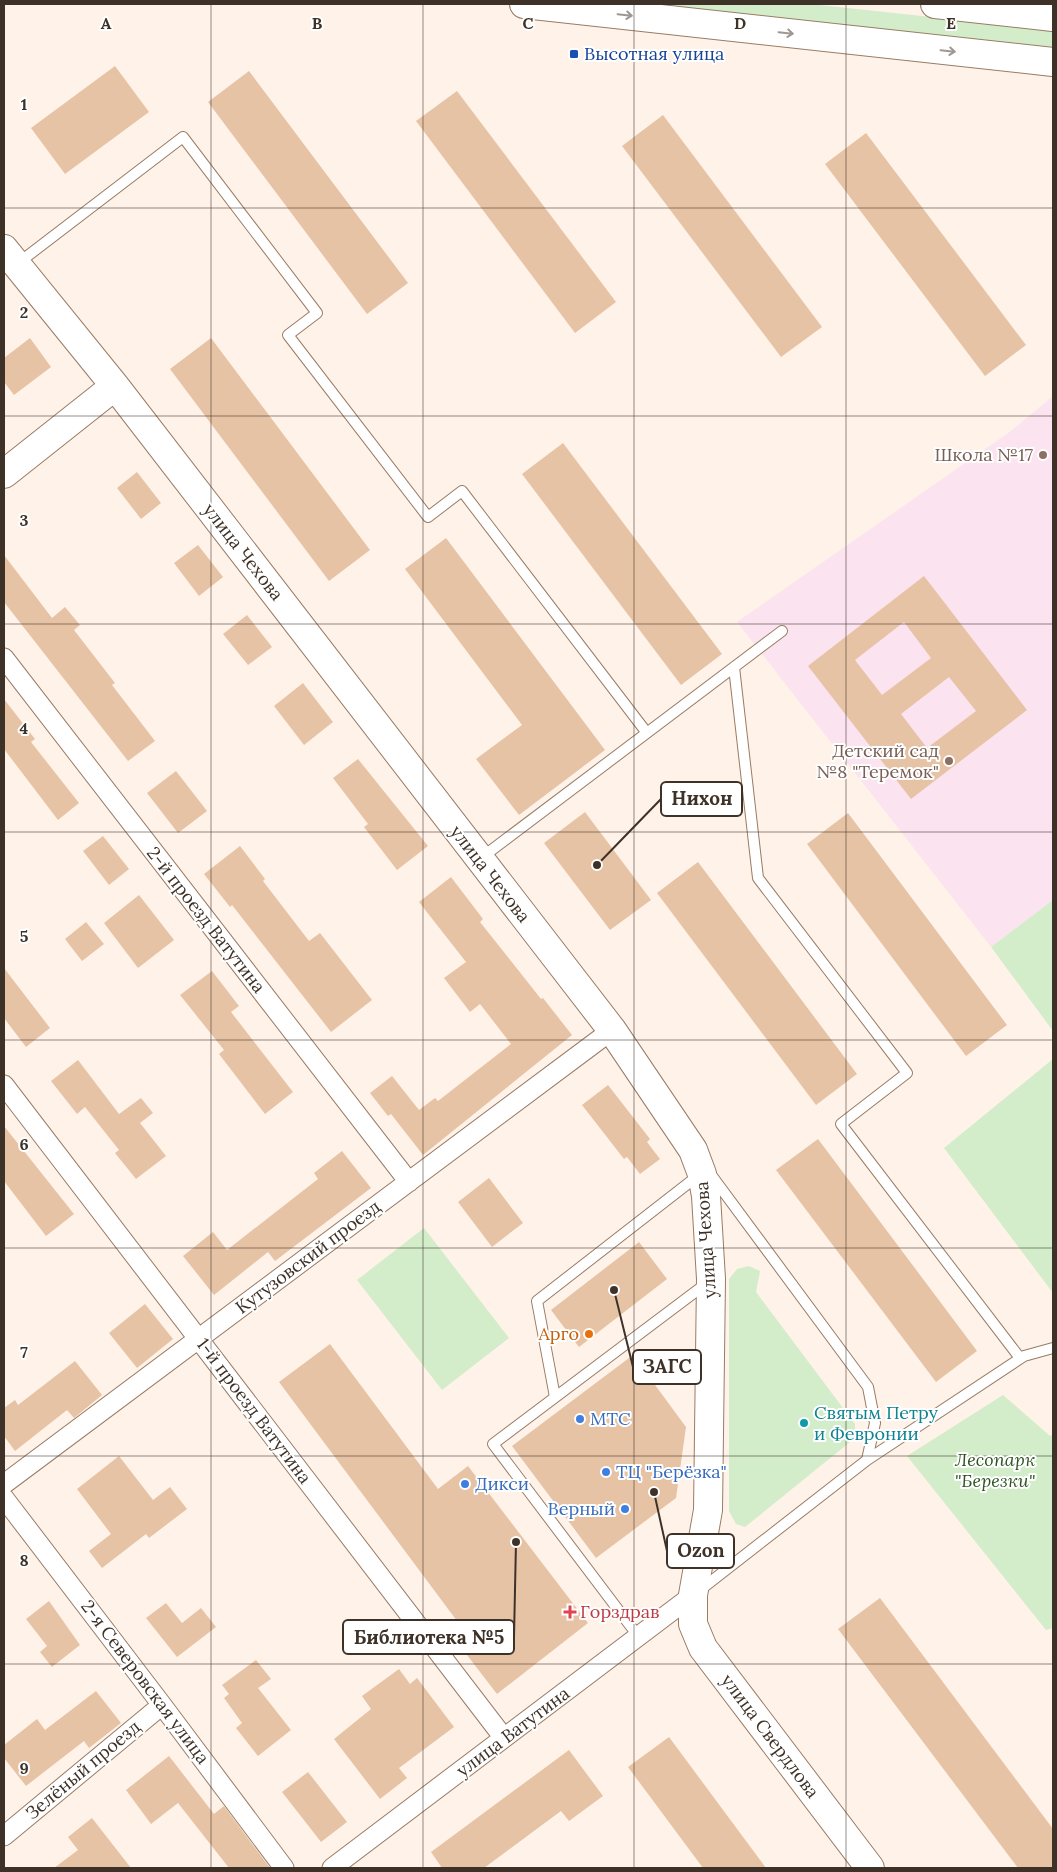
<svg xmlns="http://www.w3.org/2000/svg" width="1057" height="1872" viewBox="0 0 1057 1872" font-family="Lora,serif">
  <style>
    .education { fill: #fbe3ef }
    .green { fill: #d3edcb }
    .building { fill: #e7c3a6; fill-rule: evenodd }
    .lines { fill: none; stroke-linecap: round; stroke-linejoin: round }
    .lane-casing { stroke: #997c65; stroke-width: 12 }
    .street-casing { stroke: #997c65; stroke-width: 21 }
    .secondary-casing { stroke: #997c65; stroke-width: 30 }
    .lane { stroke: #fff; stroke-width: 10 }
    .street { stroke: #fff; stroke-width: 19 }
    .secondary { stroke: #fff; stroke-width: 28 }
    .oneway { stroke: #9e9894 }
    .grid { fill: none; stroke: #3e3228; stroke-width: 1; stroke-opacity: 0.55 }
    .transit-dot { fill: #1a4fb4; stroke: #fff; stroke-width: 2 }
    .education-dot { fill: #8d6e63; stroke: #fff; stroke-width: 2 }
    .food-dot { fill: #e8710a; stroke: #fff; stroke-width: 2 }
    .shop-dot { fill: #3f7fe0; stroke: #fff; stroke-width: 2 }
    .culture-dot { fill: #0f9aa8; stroke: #fff; stroke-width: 2 }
    .health-dot { fill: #e0444e; stroke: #fff; stroke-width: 2 }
    .labels { text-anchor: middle; stroke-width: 4; stroke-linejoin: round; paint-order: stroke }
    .transit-label { font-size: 18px; fill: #164399; stroke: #fff; text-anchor: start }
    .education-label { font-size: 18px; fill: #785e54; stroke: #fff; text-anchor: end }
    .street-label { font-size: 18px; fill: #3e3228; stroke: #fff }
    .food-label { font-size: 18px; fill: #c56008; stroke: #fff; text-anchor: end }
    .culture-label { font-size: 18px; fill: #0d838f; stroke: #fff; text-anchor: start }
    .shop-label { font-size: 18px; fill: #366cbe; stroke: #fff; text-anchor: start }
    .park-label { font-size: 18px; font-style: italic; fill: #2f5322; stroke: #fff }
    .health-label { font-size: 18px; fill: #be3a42; stroke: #fff; text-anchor: start }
    .grid-label { font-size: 16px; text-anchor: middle; font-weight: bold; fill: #3e3228; stroke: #fff; stroke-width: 4; stroke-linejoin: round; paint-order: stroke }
    .leader { fill: none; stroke: #3e3228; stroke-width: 2 }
    .callout-dot { fill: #3e3228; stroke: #fff; stroke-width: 2 }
    .callout { fill: #fff; stroke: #3e3228; stroke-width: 2 }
    .callout-label { font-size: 19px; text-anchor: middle; font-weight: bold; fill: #3e3228 }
  </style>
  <rect width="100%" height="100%" fill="#fff2e8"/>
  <path class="education" d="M 1053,396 L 1053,900 L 991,947 L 737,622 L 1011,431 Z"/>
  <path class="green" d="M 655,4 L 810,4 L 1053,30 L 1053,47 Z
    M 1053,900 L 1053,1031 L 991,947 Z
    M 1053,1059 L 1053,1293 L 944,1148 Z
    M 424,1228 L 509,1338 L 442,1390 L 357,1280 Z
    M 749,1266 L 760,1271 L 756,1292 L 855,1424 L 855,1438 L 745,1527 L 736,1524 L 729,1511 L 729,1279 L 737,1269 Z
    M 1003,1395 L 1050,1436 L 1053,1434 L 1053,1628 L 1046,1630 L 907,1456 Z"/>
  <path class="building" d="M 115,66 L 149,112 L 65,174 L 31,128 Z
    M 249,71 L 408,283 L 367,314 L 208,102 Z
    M 457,91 L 616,302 L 575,333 L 416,121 Z
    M 663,115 L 822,327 L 781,357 L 622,146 Z
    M 866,133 L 1026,345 L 985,376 L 825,164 Z
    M 30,338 L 51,367 L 14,395 L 4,382 L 4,358 Z
    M 211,338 L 370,550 L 329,581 L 170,369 Z
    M 563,443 L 722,654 L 681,685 L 522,474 Z
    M 137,472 L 161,503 L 141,519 L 117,488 Z
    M 446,538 L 605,750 L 519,815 L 476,759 L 522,725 L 405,569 Z
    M 198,545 L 223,577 L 199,596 L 174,563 Z
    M 4,555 L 52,618 L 65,607 L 80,625 L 74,630 L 115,683 L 112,685 L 155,741 L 128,761 L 4,602 Z
    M 924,576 L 1027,710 L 911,799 L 808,666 ZM 904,622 L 931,658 L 882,695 L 855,660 ZM 949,677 L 976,711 L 927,748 L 901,714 Z
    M 247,615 L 272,647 L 248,665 L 223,634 Z
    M 303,683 L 333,722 L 304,745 L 274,706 Z
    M 4,699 L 35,739 L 31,742 L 79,803 L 58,820 L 4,749 Z
    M 358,759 L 428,846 L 397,870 L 364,827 L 368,824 L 333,778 Z
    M 176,771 L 207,811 L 178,833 L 147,793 Z
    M 585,812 L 651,900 L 610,930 L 544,843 Z
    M 848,813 L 1007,1025 L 966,1056 L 807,844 Z
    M 103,836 L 129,869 L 109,885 L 83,851 Z
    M 240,846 L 265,879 L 263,881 L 309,941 L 320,933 L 372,1000 L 331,1032 L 232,905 L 230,907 L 204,874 Z
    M 698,862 L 857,1074 L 816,1105 L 657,893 Z
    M 451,877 L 483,919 L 480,922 L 541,999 L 543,998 L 572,1035 L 423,1155 L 391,1114 L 388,1116 L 370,1093 L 392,1076 L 419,1110 L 435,1098 L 438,1101 L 511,1044 L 480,1004 L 470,1012 L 444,978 L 466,962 L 419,902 Z
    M 139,895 L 174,940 L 138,968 L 104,923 Z
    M 86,922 L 104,944 L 82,961 L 65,939 Z
    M 4,968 L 50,1028 L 26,1047 L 4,1018 Z
    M 212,971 L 239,1006 L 231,1012 L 293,1092 L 265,1114 L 219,1054 L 224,1050 L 180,995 Z
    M 78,1060 L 119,1114 L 141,1098 L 153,1113 L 140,1123 L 166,1156 L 136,1179 L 115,1153 L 119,1150 L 85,1107 L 77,1114 L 51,1081 Z
    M 608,1085 L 650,1139 L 647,1142 L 660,1159 L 640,1174 L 627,1157 L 624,1159 L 582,1105 Z
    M 4,1126 L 74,1214 L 46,1236 L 4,1181 Z
    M 818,1139 L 977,1351 L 936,1382 L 776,1170 Z
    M 342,1151 L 371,1188 L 275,1261 L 268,1252 L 214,1295 L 183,1256 L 213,1232 L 227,1250 L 318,1179 L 314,1173 Z
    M 489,1178 L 523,1223 L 492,1247 L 458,1202 Z
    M 639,1242 L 667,1279 L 579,1347 L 551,1310 Z
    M 145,1304 L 173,1339 L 137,1368 L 109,1333 Z
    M 330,1344 L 438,1489 L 468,1466 L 588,1623 L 497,1694 L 450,1633 L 460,1625 L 279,1382 Z
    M 633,1355 L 686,1427 L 676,1498 L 596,1558 L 512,1446 Z
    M 75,1361 L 102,1395 L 74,1418 L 67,1410 L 15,1451 L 4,1436 L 4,1408 L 15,1400 L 18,1405 Z
    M 119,1456 L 153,1500 L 170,1487 L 187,1509 L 149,1538 L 146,1534 L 102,1568 L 89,1551 L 111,1534 L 77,1489 Z
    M 880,1598 L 1053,1829 L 1053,1868 L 1018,1868 L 838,1629 Z
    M 49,1601 L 80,1645 L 52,1667 L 40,1652 L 47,1646 L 26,1619 Z
    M 166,1603 L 182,1623 L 201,1608 L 216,1627 L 177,1657 L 146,1618 Z
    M 256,1660 L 271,1679 L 258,1688 L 291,1730 L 258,1756 L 236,1728 L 242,1723 L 224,1698 L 229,1694 L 222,1685 Z
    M 399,1669 L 410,1684 L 417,1678 L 454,1727 L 399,1768 L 407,1778 L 380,1799 L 334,1739 L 371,1709 L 362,1696 Z
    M 96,1691 L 121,1723 L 89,1748 L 84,1741 L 26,1786 L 4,1758 L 4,1745 L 37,1719 L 45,1730 Z
    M 669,1737 L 766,1868 L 703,1868 L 628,1767 Z
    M 569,1750 L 603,1796 L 569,1821 L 561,1811 L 484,1868 L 442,1868 L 431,1852 Z
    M 169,1756 L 214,1814 L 224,1806 L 270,1868 L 229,1868 L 178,1803 L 151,1824 L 126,1790 Z
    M 308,1772 L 347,1822 L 321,1842 L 282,1792 Z
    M 92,1818 L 131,1868 L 54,1868 L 78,1850 L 68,1837 Z"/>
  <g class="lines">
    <defs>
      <path id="lane" d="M 17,264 L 183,137 L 317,313 L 288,335 L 428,517 L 462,491 L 647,733
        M 734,667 L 758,878 L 907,1073 L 841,1124 L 1020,1358
        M 481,858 L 782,631
        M 709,1172 L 868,1387 L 875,1423 L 867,1460
        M 555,1397 L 537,1301 L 699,1175
        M 700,1590 L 867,1460 L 1024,1356 L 1053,1348
        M 638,1636 L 493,1444 L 707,1283"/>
      <path id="street" d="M 4,658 L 409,1182
        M 4,1085 L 504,1738
        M 4,1484 L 612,1030
        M 4,1498 L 162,1705 L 284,1868
        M 4,1836 L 162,1705
        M 332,1868 L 693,1595"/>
      <path id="secondary" d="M 524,4 L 1053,62
        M 935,4 L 1053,17
        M 4,249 L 115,386 L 612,1030 L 693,1150 L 702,1174 L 706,1196 L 711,1279 L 708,1510 L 693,1595 L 693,1624 L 703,1648 L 870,1868
        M 4,474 L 115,386"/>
    </defs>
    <use href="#lane" class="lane-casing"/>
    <use href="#street" class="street-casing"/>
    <use href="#secondary" class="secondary-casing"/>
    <use href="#lane" class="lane"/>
    <use href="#street" class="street"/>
    <use href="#secondary" class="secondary"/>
  </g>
  <defs><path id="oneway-shaft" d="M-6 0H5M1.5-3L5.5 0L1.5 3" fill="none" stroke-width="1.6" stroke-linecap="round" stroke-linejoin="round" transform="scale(1.25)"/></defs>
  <g class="oneway">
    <use href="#oneway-shaft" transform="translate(625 15) rotate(6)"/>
    <use href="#oneway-shaft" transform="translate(786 33) rotate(6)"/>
    <use href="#oneway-shaft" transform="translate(948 51) rotate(6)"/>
  </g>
  <path class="grid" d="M 211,4 L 211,1868M 423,4 L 423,1868M 634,4 L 634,1868M 846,4 L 846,1868M 4,208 L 1053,208M 4,416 L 1053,416M 4,624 L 1053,624M 4,832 L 1053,832M 4,1040 L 1053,1040M 4,1248 L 1053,1248M 4,1456 L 1053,1456M 4,1664 L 1053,1664"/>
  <rect class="transit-dot" x="569" y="49" width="10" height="10" rx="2.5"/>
  <g class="education-dot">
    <circle cx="1043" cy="455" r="5"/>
    <circle cx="949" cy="761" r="5"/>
  </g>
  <circle class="food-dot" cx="589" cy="1334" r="5"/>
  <g class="shop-dot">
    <circle cx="580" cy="1419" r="5"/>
    <circle cx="606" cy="1472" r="5"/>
    <circle cx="465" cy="1484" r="5"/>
    <circle cx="625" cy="1509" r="5"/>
  </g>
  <circle class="culture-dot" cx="804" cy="1423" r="5"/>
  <path class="health-dot" d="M567.5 1604.5h5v5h5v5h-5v5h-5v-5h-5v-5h5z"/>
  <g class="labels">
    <g class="transit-label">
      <text x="584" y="60">Высотная улица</text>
    </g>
    <g class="education-label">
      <text x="1033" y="461">Школа №17</text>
      <text x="939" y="757">Детский сад<tspan x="939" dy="21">№8 "Теремок"</tspan></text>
    </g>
    <g class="street-label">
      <text transform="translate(243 552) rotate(52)" y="6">улица Чехова</text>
      <text transform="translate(490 874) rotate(52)" y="6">улица Чехова</text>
      <text transform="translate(206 920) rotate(52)" y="6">2-й проезд Ватутина</text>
      <text transform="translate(706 1240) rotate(-94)" y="6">улица Чехова</text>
      <text transform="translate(308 1257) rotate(-37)" y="6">Кутузовский проезд</text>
      <text transform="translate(254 1411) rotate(53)" y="6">1-й проезд Ватутина</text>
      <text transform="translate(145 1682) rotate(53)" y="6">2-я Северовская улица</text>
      <text transform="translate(513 1732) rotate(-37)" y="6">улица Ватутина</text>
      <text transform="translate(770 1736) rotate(53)" y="6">улица Свердлова</text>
      <text transform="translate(83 1770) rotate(-40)" y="6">Зелёный проезд</text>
    </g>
    <g class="food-label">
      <text x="579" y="1340">Арго</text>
    </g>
    <g class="culture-label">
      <text x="814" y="1419">Святым Петру<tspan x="814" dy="21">и Февронии</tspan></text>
    </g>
    <g class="shop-label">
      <text x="590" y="1425">МТС</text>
      <text x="616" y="1478">ТЦ "Берёзка"</text>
      <text x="475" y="1490">Дикси</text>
      <text x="615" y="1515" text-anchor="end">Верный</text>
    </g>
    <g class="park-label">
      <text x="995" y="1466">Лесопарк<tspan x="995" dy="21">"Березки"</tspan></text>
    </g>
    <g class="health-label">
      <text x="580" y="1618">Горздрав</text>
    </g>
  </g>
  <g class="grid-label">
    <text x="106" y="29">A</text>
    <text x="317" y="29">B</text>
    <text x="528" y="29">C</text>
    <text x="740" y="29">D</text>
    <text x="951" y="29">E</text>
    <text x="24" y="110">1</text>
    <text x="24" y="318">2</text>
    <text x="24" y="526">3</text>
    <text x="24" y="734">4</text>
    <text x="24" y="942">5</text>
    <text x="24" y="1150">6</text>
    <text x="24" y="1358">7</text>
    <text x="24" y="1566">8</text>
    <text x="24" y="1774">9</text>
  </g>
  <path class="leader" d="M597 865L661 799M614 1290L633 1367M654 1492L667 1551M516 1542L514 1637"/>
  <g class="callout-dot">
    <circle cx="597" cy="865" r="5"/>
    <circle cx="614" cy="1290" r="5"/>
    <circle cx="654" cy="1492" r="5"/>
    <circle cx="516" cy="1542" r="5"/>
  </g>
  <g class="callout">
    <rect x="661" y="782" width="81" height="34" rx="5"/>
    <rect x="633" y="1350" width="68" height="34" rx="5"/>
    <rect x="667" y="1534" width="67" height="34" rx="5"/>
    <rect x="343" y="1620" width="171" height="34" rx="5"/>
  </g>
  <g class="callout-label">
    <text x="702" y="805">Нихон</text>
    <text x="667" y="1373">ЗАГС</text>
    <text x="701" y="1557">Ozon</text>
    <text x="429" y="1644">Библиотека №5</text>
  </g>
  <rect width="1057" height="1872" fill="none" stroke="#3e3228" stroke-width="10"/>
</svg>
